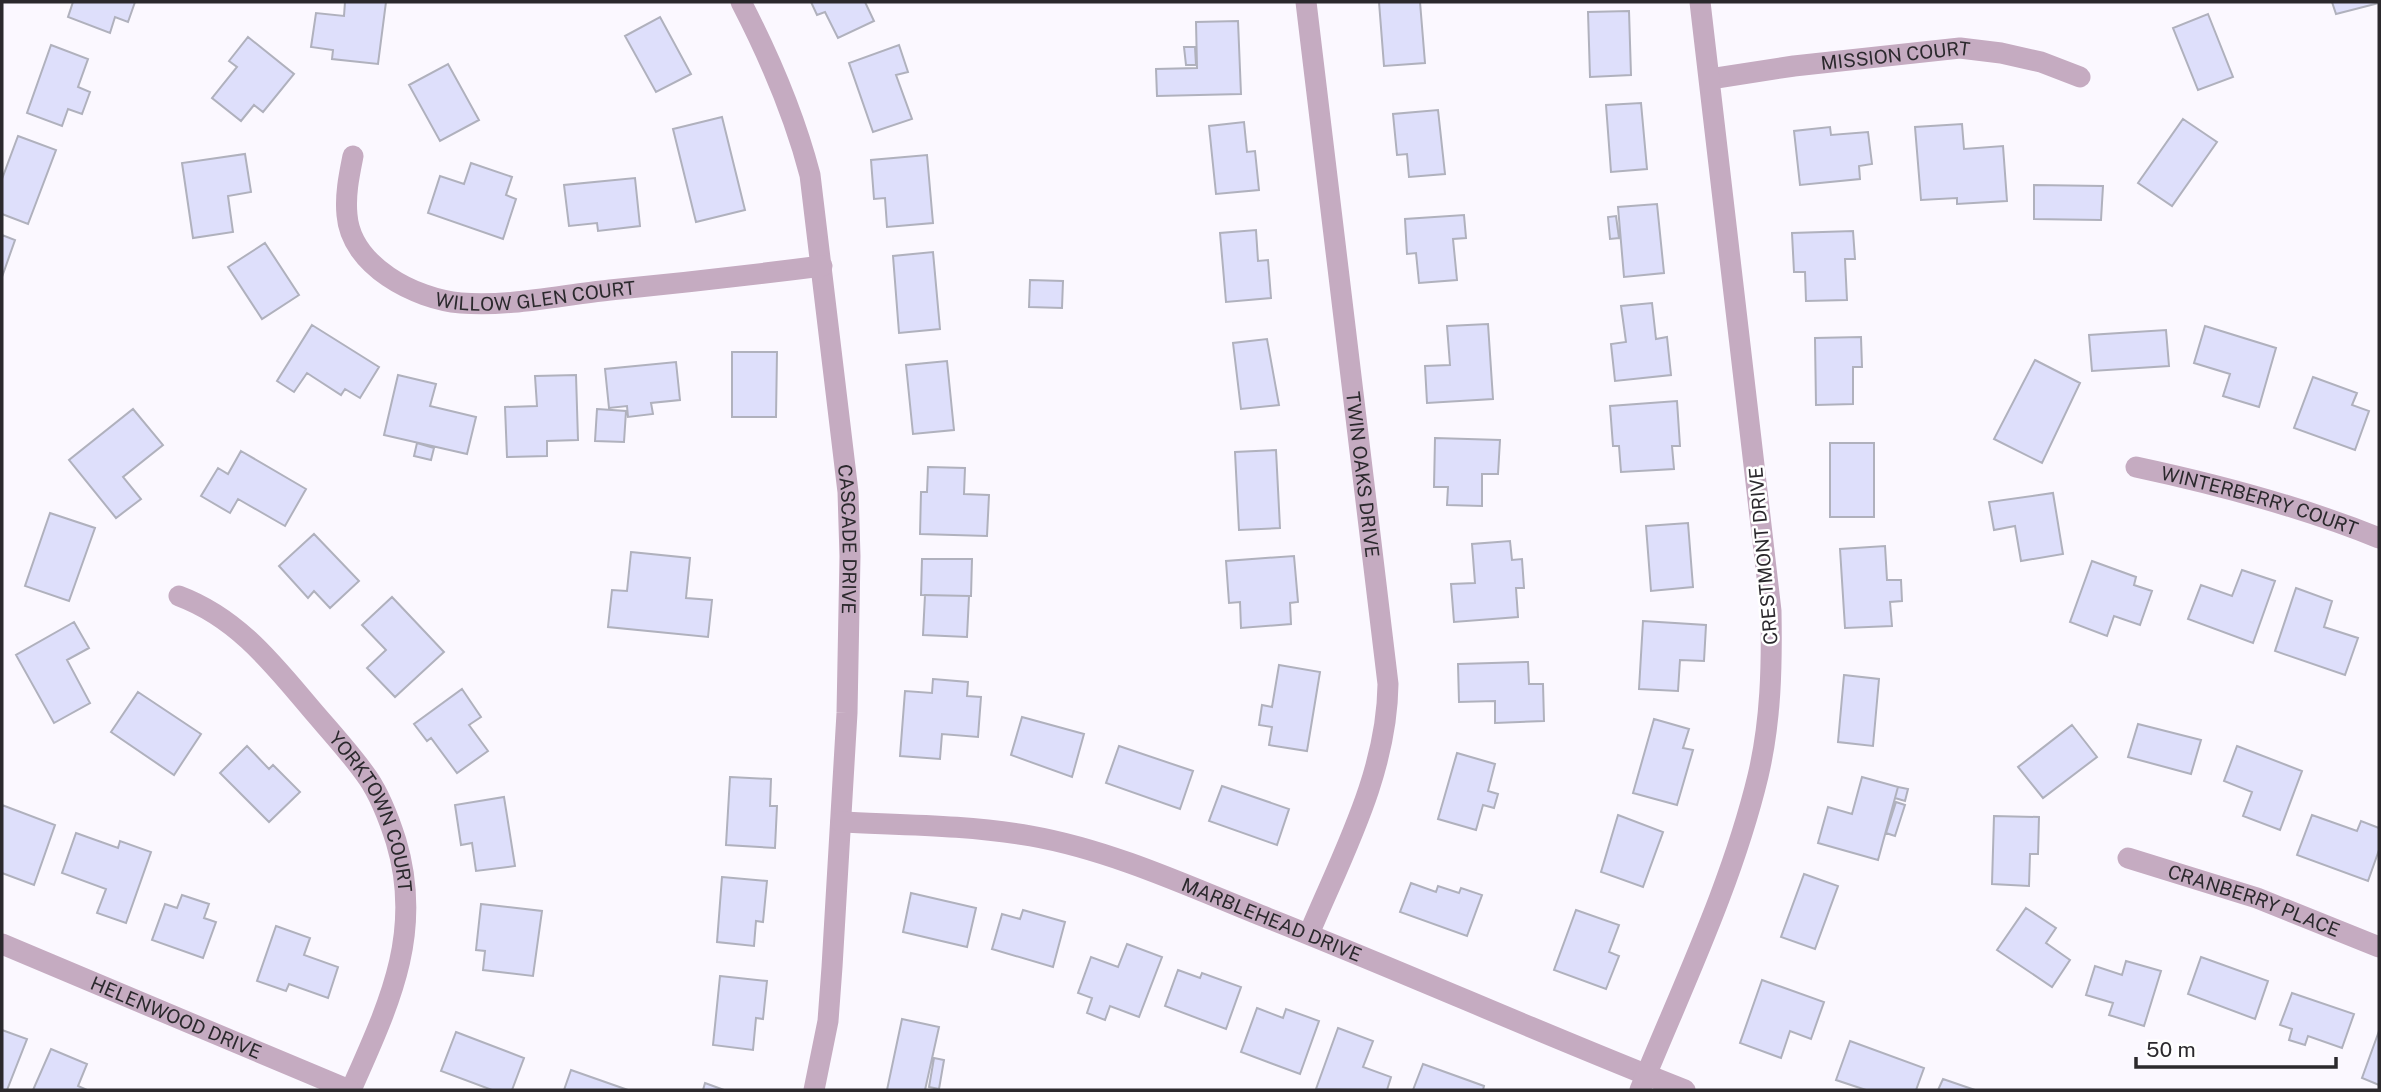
<svg xmlns="http://www.w3.org/2000/svg" width="2381" height="1092" viewBox="0 0 2381 1092" font-family="'Public Sans',sans-serif">
  <style>
    .building { fill: #dedffb; stroke: #b0b1bd; stroke-width: 2 }
    .lines { fill: none; stroke-linecap: round; stroke-linejoin: round }
    .street { stroke: #c5abc1; stroke-width: 21 }
    .labels { text-anchor: middle; stroke-width: 5; stroke-linejoin: round; paint-order: stroke }
    .street-label { font-size: 19px; fill: #2b292d; stroke: #fff }
  </style>
  <rect width="100%" height="100%" fill="#fbf8ff"/>
  <path class="building" d="M 73,2 L 135,2 L 128,22 L 115,17 L 110,33 L 68,17 Z
    M 345,2 L 386,2 L 378,64 L 332,59 L 333,50 L 311,47 L 316,13 L 344,16 Z
    M 811,2 L 865,2 L 874,21 L 838,38 L 825,12 L 817,15 Z
    M 1379,2 L 1420,2 L 1425,63 L 1384,66 Z
    M 2332,2 L 2379,2 L 2379,3 L 2336,14 Z
    M 1629,11 L 1631,75 L 1590,77 L 1588,12 Z
    M 2208,14 L 2233,77 L 2198,90 L 2173,28 Z
    M 660,17 L 691,74 L 656,92 L 625,36 Z
    M 1238,21 L 1241,94 L 1157,96 L 1156,69 L 1197,68 L 1196,22 Z
    M 248,37 L 294,74 L 263,112 L 254,105 L 241,121 L 212,98 L 237,67 L 229,61 Z
    M 51,45 L 88,59 L 78,87 L 90,92 L 82,114 L 68,109 L 62,126 L 27,113 Z
    M 899,45 L 908,72 L 896,75 L 912,119 L 873,132 L 849,63 Z
    M 1184,47 L 1195,47 L 1196,65 L 1186,65 Z
    M 448,64 L 479,120 L 440,141 L 409,85 Z
    M 1641,103 L 1647,169 L 1611,172 L 1606,105 Z
    M 1438,110 L 1445,174 L 1409,177 L 1407,154 L 1397,155 L 1393,114 Z
    M 722,117 L 745,210 L 696,222 L 673,129 Z
    M 2183,119 L 2217,142 L 2172,206 L 2138,183 Z
    M 1244,122 L 1247,152 L 1255,151 L 1259,190 L 1216,194 L 1209,126 Z
    M 1962,124 L 1964,149 L 2003,146 L 2007,201 L 1957,204 L 1957,198 L 1921,200 L 1915,127 Z
    M 1830,127 L 1831,135 L 1868,132 L 1872,164 L 1859,166 L 1860,179 L 1800,185 L 1794,131 Z
    M 18,136 L 56,150 L 28,224 L 2,214 L 2,179 Z
    M 245,154 L 251,192 L 228,196 L 233,232 L 193,238 L 182,163 Z
    M 927,155 L 933,223 L 887,227 L 885,198 L 874,199 L 871,160 Z
    M 471,163 L 512,177 L 506,195 L 516,199 L 503,239 L 428,213 L 440,176 L 464,184 Z
    M 635,178 L 640,226 L 598,231 L 597,223 L 569,226 L 564,185 Z
    M 2034,185 L 2103,186 L 2101,220 L 2034,219 Z
    M 1657,204 L 1664,273 L 1624,277 L 1618,207 Z
    M 1464,215 L 1466,238 L 1453,239 L 1457,280 L 1419,283 L 1416,253 L 1407,254 L 1405,219 Z
    M 1616,216 L 1619,238 L 1610,239 L 1608,217 Z
    M 1256,230 L 1258,261 L 1268,260 L 1271,298 L 1226,302 L 1220,233 Z
    M 1853,231 L 1855,259 L 1845,259 L 1847,300 L 1806,301 L 1805,272 L 1794,272 L 1792,233 Z
    M 2,235 L 15,240 L 2,277 Z
    M 265,243 L 299,295 L 262,319 L 228,267 Z
    M 933,252 L 940,329 L 899,333 L 893,256 Z
    M 1030,280 L 1063,281 L 1062,308 L 1029,307 Z
    M 1652,303 L 1656,339 L 1667,337 L 1671,375 L 1615,381 L 1611,344 L 1626,342 L 1621,306 Z
    M 1488,324 L 1493,399 L 1427,403 L 1425,366 L 1450,365 L 1447,326 Z
    M 312,325 L 379,367 L 360,398 L 345,389 L 341,395 L 307,373 L 294,392 L 277,381 Z
    M 2205,326 L 2276,348 L 2259,407 L 2223,396 L 2230,374 L 2194,363 Z
    M 2166,330 L 2169,366 L 2092,371 L 2089,335 Z
    M 1861,337 L 1862,367 L 1853,367 L 1853,404 L 1816,405 L 1815,338 Z
    M 1267,339 L 1279,405 L 1241,409 L 1233,343 Z
    M 732,352 L 777,352 L 776,417 L 732,417 Z
    M 2035,360 L 2080,383 L 2042,463 L 1994,439 Z
    M 947,361 L 954,430 L 913,434 L 906,365 Z
    M 676,362 L 680,400 L 651,403 L 653,414 L 628,417 L 627,406 L 609,408 L 605,369 Z
    M 398,375 L 436,384 L 430,406 L 476,417 L 467,454 L 384,435 Z
    M 576,375 L 578,440 L 547,441 L 547,456 L 507,457 L 505,407 L 537,406 L 535,376 Z
    M 2313,377 L 2357,393 L 2352,405 L 2369,411 L 2355,450 L 2294,428 Z
    M 1677,401 L 1680,446 L 1672,446 L 1674,469 L 1621,472 L 1619,446 L 1613,446 L 1610,406 Z
    M 133,409 L 163,445 L 123,477 L 141,499 L 116,518 L 69,460 Z
    M 597,409 L 626,411 L 624,442 L 595,441 Z
    M 1435,438 L 1500,440 L 1498,474 L 1482,474 L 1482,506 L 1447,505 L 1448,487 L 1434,487 Z
    M 417,443 L 434,448 L 431,460 L 414,456 Z
    M 1830,443 L 1874,443 L 1874,517 L 1830,517 Z
    M 1276,450 L 1280,528 L 1239,530 L 1235,452 Z
    M 241,451 L 306,489 L 285,526 L 238,499 L 230,513 L 201,496 L 218,468 L 228,474 Z
    M 928,467 L 965,468 L 964,494 L 989,495 L 987,536 L 920,534 L 921,492 L 927,492 Z
    M 2053,493 L 2063,554 L 2021,561 L 2015,526 L 1994,530 L 1989,502 Z
    M 50,513 L 95,528 L 69,601 L 25,586 Z
    M 1688,523 L 1693,587 L 1651,591 L 1646,526 Z
    M 314,534 L 359,581 L 330,608 L 314,591 L 308,598 L 279,566 Z
    M 1510,541 L 1512,560 L 1522,559 L 1524,588 L 1516,588 L 1518,617 L 1454,622 L 1451,584 L 1475,583 L 1472,544 Z
    M 1885,546 L 1887,580 L 1901,580 L 1902,601 L 1890,602 L 1892,626 L 1845,628 L 1840,549 Z
    M 631,552 L 690,558 L 686,598 L 712,600 L 708,637 L 608,627 L 612,590 L 627,591 Z
    M 1294,556 L 1298,602 L 1290,603 L 1291,624 L 1241,628 L 1240,602 L 1229,603 L 1226,561 Z
    M 922,559 L 972,559 L 971,596 L 921,595 Z
    M 2092,561 L 2136,577 L 2134,585 L 2152,591 L 2140,625 L 2114,616 L 2107,636 L 2070,622 Z
    M 2242,570 L 2275,581 L 2253,643 L 2188,619 L 2201,585 L 2232,596 Z
    M 2296,588 L 2332,601 L 2324,627 L 2358,638 L 2345,675 L 2275,651 Z
    M 925,595 L 969,596 L 967,637 L 923,635 Z
    M 392,597 L 444,652 L 395,697 L 367,668 L 386,650 L 362,625 Z
    M 1643,621 L 1706,625 L 1704,661 L 1680,660 L 1678,691 L 1639,689 Z
    M 74,622 L 89,648 L 67,660 L 90,703 L 54,723 L 16,655 Z
    M 1528,662 L 1529,684 L 1543,684 L 1544,721 L 1495,723 L 1495,701 L 1459,702 L 1458,664 Z
    M 1279,665 L 1320,672 L 1307,751 L 1269,745 L 1272,727 L 1259,725 L 1262,705 L 1272,707 Z
    M 1844,675 L 1879,679 L 1873,746 L 1838,742 Z
    M 933,679 L 968,682 L 967,696 L 981,697 L 978,737 L 942,734 L 940,759 L 900,756 L 905,691 L 932,693 Z
    M 462,689 L 481,717 L 469,725 L 488,751 L 457,773 L 431,738 L 427,741 L 414,724 Z
    M 138,692 L 201,734 L 174,775 L 111,732 Z
    M 1022,717 L 1084,734 L 1072,777 L 1011,755 Z
    M 1654,719 L 1689,729 L 1683,748 L 1693,750 L 1677,805 L 1633,793 Z
    M 2138,724 L 2201,740 L 2191,774 L 2128,757 Z
    M 2072,725 L 2097,757 L 2043,798 L 2018,767 Z
    M 247,746 L 269,769 L 273,765 L 300,792 L 269,822 L 220,773 Z
    M 1119,746 L 1193,771 L 1180,809 L 1106,783 Z
    M 2237,746 L 2302,771 L 2280,830 L 2243,816 L 2252,792 L 2224,781 Z
    M 1457,753 L 1495,764 L 1488,791 L 1498,794 L 1494,808 L 1483,805 L 1476,830 L 1438,819 Z
    M 730,777 L 771,779 L 770,806 L 777,806 L 775,848 L 726,845 Z
    M 1862,777 L 1898,787 L 1878,860 L 1818,843 L 1828,807 L 1852,814 Z
    M 1222,786 L 1289,809 L 1277,845 L 1209,821 Z
    M 1898,787 L 1908,789 L 1905,801 L 1895,798 Z
    M 504,797 L 515,866 L 476,871 L 472,843 L 461,845 L 455,805 Z
    M 1896,802 L 1905,805 L 1895,836 L 1886,833 Z
    M 2,805 L 55,825 L 34,885 L 2,873 Z
    M 1618,815 L 1663,832 L 1643,887 L 1601,872 Z
    M 2312,815 L 2357,831 L 2361,821 L 2379,828 L 2379,850 L 2368,881 L 2297,855 Z
    M 1994,816 L 2039,817 L 2038,854 L 2030,854 L 2029,886 L 1992,884 Z
    M 76,833 L 118,848 L 120,841 L 151,852 L 126,923 L 97,913 L 106,889 L 62,873 Z
    M 1804,874 L 1838,886 L 1815,949 L 1781,937 Z
    M 722,877 L 767,881 L 763,922 L 756,921 L 754,946 L 717,942 Z
    M 1411,883 L 1436,892 L 1438,886 L 1459,893 L 1461,888 L 1482,895 L 1467,936 L 1400,912 Z
    M 911,893 L 976,908 L 967,947 L 903,932 Z
    M 182,895 L 209,904 L 204,918 L 216,922 L 203,958 L 152,940 L 165,904 L 177,908 Z
    M 481,904 L 542,911 L 533,976 L 483,970 L 485,951 L 476,950 Z
    M 2026,908 L 2056,928 L 2046,943 L 2070,960 L 2052,987 L 1997,950 Z
    M 1023,910 L 1065,922 L 1053,967 L 992,949 L 1002,914 L 1020,919 Z
    M 1576,910 L 1619,925 L 1609,952 L 1619,956 L 1606,989 L 1554,970 Z
    M 276,926 L 310,938 L 304,955 L 338,967 L 328,998 L 289,984 L 286,991 L 257,981 Z
    M 1127,944 L 1162,957 L 1139,1017 L 1110,1006 L 1105,1020 L 1087,1013 L 1092,998 L 1078,993 L 1091,957 L 1118,967 Z
    M 2201,957 L 2268,981 L 2255,1019 L 2188,994 Z
    M 2126,961 L 2161,971 L 2144,1026 L 2109,1015 L 2113,1003 L 2086,995 L 2095,966 L 2122,975 Z
    M 1178,970 L 1200,978 L 1202,973 L 1241,987 L 1226,1029 L 1165,1006 Z
    M 720,976 L 767,981 L 763,1019 L 756,1018 L 753,1050 L 713,1045 Z
    M 1762,980 L 1824,1002 L 1811,1039 L 1790,1031 L 1781,1058 L 1740,1043 Z
    M 2292,993 L 2354,1014 L 2342,1048 L 2308,1036 L 2305,1045 L 2289,1040 L 2292,1029 L 2280,1025 Z
    M 1257,1008 L 1283,1018 L 1286,1009 L 1319,1021 L 1300,1074 L 1241,1052 Z
    M 902,1019 L 939,1027 L 925,1090 L 887,1090 Z
    M 1338,1028 L 1373,1041 L 1363,1067 L 1391,1077 L 1387,1090 L 1316,1089 Z
    M 2,1030 L 27,1039 L 7,1090 L 2,1090 Z
    M 2379,1031 L 2379,1085 L 2362,1078 Z
    M 456,1032 L 524,1058 L 512,1090 L 492,1090 L 441,1071 Z
    M 1850,1041 L 1924,1068 L 1916,1090 L 1866,1090 L 1836,1080 Z
    M 51,1049 L 87,1064 L 78,1086 L 87,1090 L 33,1090 Z
    M 934,1058 L 944,1060 L 939,1089 L 929,1087 Z
    M 1423,1064 L 1484,1086 L 1483,1090 L 1413,1090 Z
    M 571,1070 L 628,1090 L 564,1090 Z
    M 1943,1079 L 1975,1090 L 1938,1090 Z
    M 705,1083 L 724,1090 L 703,1090 Z"/>
  <g class="lines">
    <g class="street">
      <path id="s1" d="M 741,2 C 770,58 794,114 810,175 L 848,492 L 850,556 L 847,713 L 832,967 L 828,1021 L 814,1090"/>
      <path id="s2" d="M 1306,2 L 1388,684 C 1387,773 1343,853 1309,934"/>
      <path id="s3" d="M 1710,79 L 1794,66 L 1960,48 L 2001,53 L 2041,62 L 2080,77"/>
      <path id="s4" d="M 353,156 C 349,176 345,195 347,215 C 351,266 415,299 461,303 C 510,307 561,295 610,290 C 681,283 752,275 822,266"/>
      <path id="s5" d="M 2136,467 C 2220,485 2300,506 2379,538"/>
      <path id="s6" d="M 179,596 C 235,617 270,660 307,704 C 327,728 350,752 368,778 C 381,797 389,819 396,841 C 424,934 388,1006 351,1090"/>
      <path id="s7" d="M 841,822 C 904,825 968,825 1031,836 C 1110,850 1186,885 1260,915 C 1402,971 1542,1034 1685,1090"/>
      <path id="s8" d="M 2128,858 L 2257,898 L 2379,947"/>
      <path id="s9" d="M 2,944 L 349,1090"/>
      <path d="M 1640,1090 C 1682,987 1732,884 1758,776 C 1771,721 1772,666 1771,611 L 1700,2"/>
    </g>
  </g>
  <g class="labels">
    <g class="street-label">
      <text dy="7" stroke="none"><textPath href="#s3" startOffset="187">MISSION COURT</textPath></text>
      <text dy="7" stroke="none"><textPath href="#s4" startOffset="289">WILLOW GLEN COURT</textPath></text>
      <text dy="7" stroke="none"><textPath href="#s2" startOffset="476">TWIN OAKS DRIVE</textPath></text>
      <text dy="7" stroke="none"><textPath href="#s5" startOffset="128">WINTERBERRY COURT</textPath></text>
      <text dy="7" stroke="none"><textPath href="#s1" startOffset="553">CASCADE DRIVE</textPath></text>
      <text transform="translate(1763 556) rotate(-95)" y="7">CRESTMONT DRIVE</text>
      <text dy="7" stroke="none"><textPath href="#s6" startOffset="298">YORKTOWN COURT</textPath></text>
      <text dy="7" stroke="none"><textPath href="#s8" startOffset="133">CRANBERRY PLACE</textPath></text>
      <text dy="7" stroke="none"><textPath href="#s7" startOffset="446">MARBLEHEAD DRIVE</textPath></text>
      <text dy="7" stroke="none"><textPath href="#s9" startOffset="189">HELENWOOD DRIVE</textPath></text>
    </g>
  </g>
  <rect width="2381" height="1092" fill="none" stroke="#2b292d" stroke-width="7"/>
  <path d="M2136 1057v10h200v-10" fill="none" stroke="#2b292d" stroke-width="3.5"/>
  <text x="2146" y="1057" font-size="21" fill="#2b292d" stroke="#ffffff" stroke-width="5" paint-order="stroke">50 m</text>
</svg>
